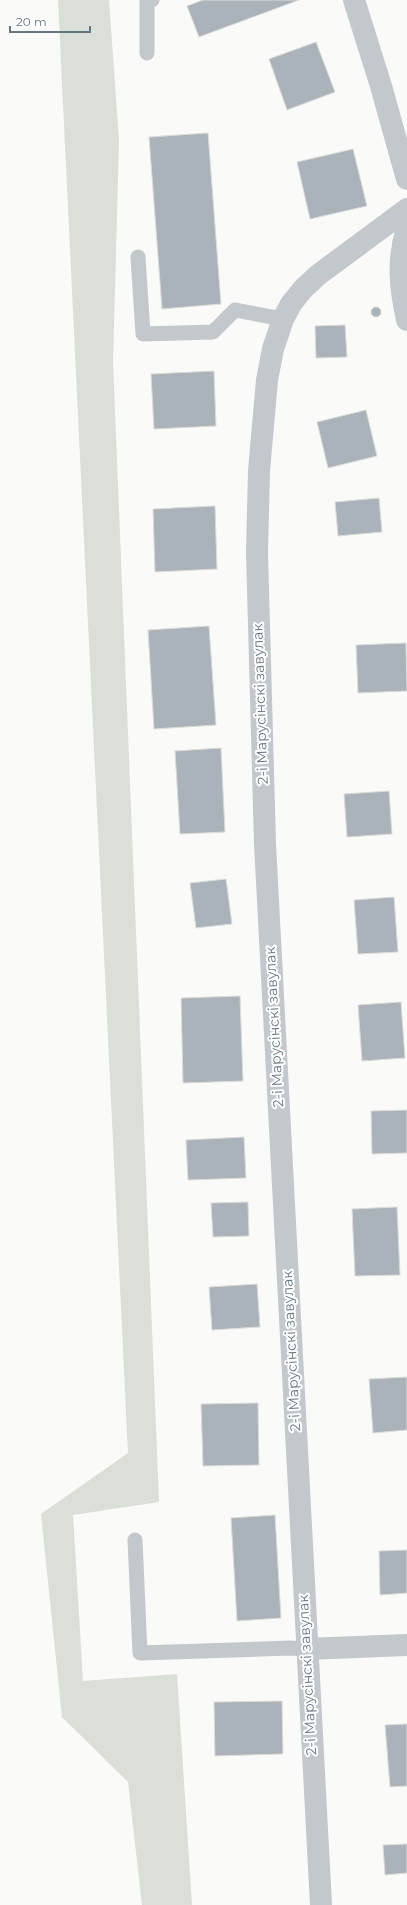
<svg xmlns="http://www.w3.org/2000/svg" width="407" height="1905" viewBox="0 0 407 1905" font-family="Montserrat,sans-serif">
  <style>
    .green { fill: #dadfd7 }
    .building { fill: #aab3b9; stroke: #dcdcda }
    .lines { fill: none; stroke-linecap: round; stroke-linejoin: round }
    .lane { stroke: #c3c8cc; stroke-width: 15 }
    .street { stroke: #c3c8cc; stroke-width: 22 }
    .labels { text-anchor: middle; stroke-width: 4; stroke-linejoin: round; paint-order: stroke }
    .street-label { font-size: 14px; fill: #657683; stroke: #fff }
  </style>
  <rect width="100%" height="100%" fill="#fafaf8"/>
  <path class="green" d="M 58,0 L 109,0 L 119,141 L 113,362 L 159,1502 L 73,1515 L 83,1681 L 177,1674 L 192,1905 L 142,1905 L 128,1782 L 62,1717 L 41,1514 L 128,1453 Z"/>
  <path class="building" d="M 203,0 L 299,0 L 199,37 L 187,6 Z
    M 316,42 L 335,92 L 287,110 L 269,59 Z
    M 208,133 L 221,304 L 162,309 L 149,137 Z
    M 353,149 L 367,206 L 310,219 L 297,162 Z
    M371 312a5 5 0 1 1 10 0a5 5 0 1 1-10 0Z
    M 345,325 L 347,357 L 316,358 L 315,326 Z
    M 214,371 L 216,426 L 154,429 L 151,374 Z
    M 366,410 L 377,456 L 328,468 L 317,422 Z
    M 379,498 L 382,532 L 338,536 L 335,502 Z
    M 215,506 L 217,569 L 155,572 L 153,509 Z
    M 209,626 L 216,725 L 154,729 L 148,630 Z
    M 406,643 L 407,691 L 358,693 L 356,645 Z
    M 221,748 L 225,832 L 180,834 L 175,751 Z
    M 389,791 L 392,834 L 347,837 L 344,794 Z
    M 226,879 L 232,924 L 196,928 L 190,883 Z
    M 394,897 L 398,952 L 358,954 L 354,900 Z
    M 240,996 L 243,1081 L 183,1083 L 181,998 Z
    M 401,1002 L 405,1058 L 362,1061 L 358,1005 Z
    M 407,1110 L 407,1153 L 372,1154 L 371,1111 Z
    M 244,1137 L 246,1178 L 188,1180 L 186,1140 Z
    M 248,1202 L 249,1236 L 213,1237 L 211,1203 Z
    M 397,1207 L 400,1275 L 355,1276 L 352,1209 Z
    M 257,1284 L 260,1327 L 212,1330 L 209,1287 Z
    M 407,1377 L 407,1430 L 373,1433 L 369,1379 Z
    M 258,1403 L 259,1465 L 203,1466 L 201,1404 Z
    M 275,1515 L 281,1618 L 237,1621 L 231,1518 Z
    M 407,1550 L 407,1593 L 380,1595 L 379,1551 Z
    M 282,1701 L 283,1754 L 215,1756 L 214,1702 Z
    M 407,1724 L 407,1786 L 390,1787 L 385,1725 Z
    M 407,1844 L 407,1873 L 385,1875 L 383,1845 Z"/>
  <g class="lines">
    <path class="lane" d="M 147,53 L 147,2 L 152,0
      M 138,257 L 143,334 L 213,332 L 235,310 L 283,319
      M 135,1540 L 140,1653 L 290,1648 L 306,1649"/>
    <path class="street" d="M 354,0 L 381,86 L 407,179
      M 407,228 C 397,260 400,288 407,320
      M 306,1649 L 407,1645
      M 321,1905 L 265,844 L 257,552 L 259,471 L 267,380 L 273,349 L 283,319 L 291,304 L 303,289 L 318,275 L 407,209"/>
  </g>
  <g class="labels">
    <g class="street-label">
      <text transform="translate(260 704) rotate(-92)" y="5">2-і Марусінскі завулак</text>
      <text transform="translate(274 1027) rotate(-93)" y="5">2-і Марусінскі завулак</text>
      <text transform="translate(291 1351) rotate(-93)" y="5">2-і Марусінскі завулак</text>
      <text transform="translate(307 1675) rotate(-93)" y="5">2-і Марусінскі завулак</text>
    </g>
  </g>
  <path d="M10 26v6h80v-6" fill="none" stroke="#657683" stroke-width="2"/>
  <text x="16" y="26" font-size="12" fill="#657683" stroke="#ffffff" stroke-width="3" paint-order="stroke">20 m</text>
</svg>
